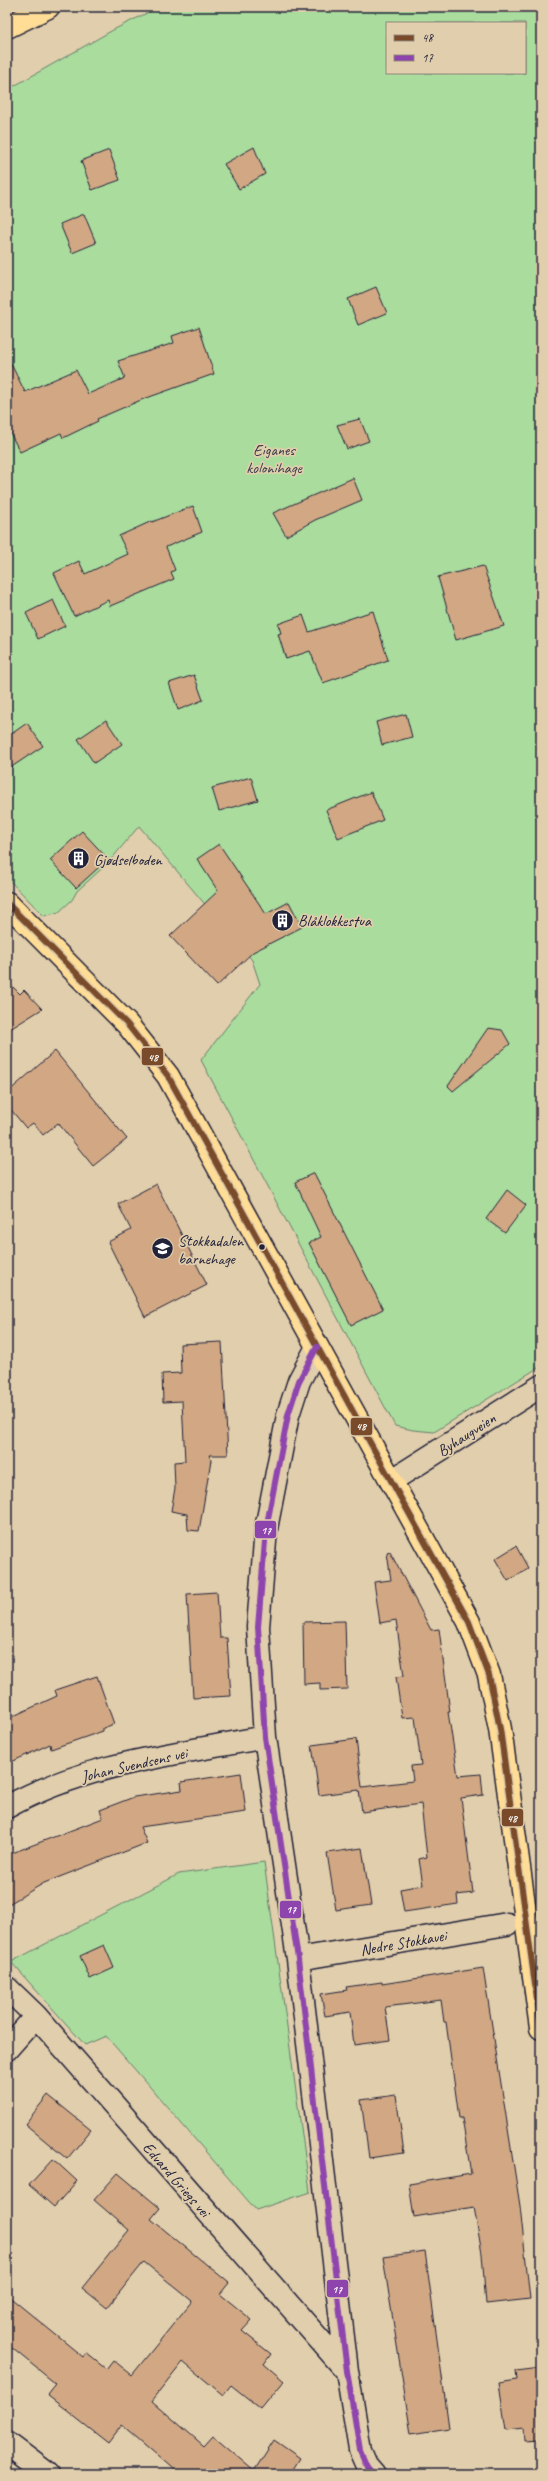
<svg xmlns="http://www.w3.org/2000/svg" width="548" height="2481" viewBox="0 0 548 2481" font-family="Caveat,sans-serif">
  <style>
    .green { fill: #a9dc9d; stroke: #667f6c; fill-rule: evenodd }
    .building { fill: #d1a883; stroke: #22223b }
    .lines { fill: none; stroke-linecap: round; stroke-linejoin: round }
    .minor-casing { stroke: #22223b; stroke-width: 25 }
    .major-casing { stroke: #22223b; stroke-width: 25 }
    .minor { stroke: #e1ceac; stroke-width: 22 }
    .major { stroke: #ffdd96; stroke-width: 22 }
    .bus-1-casing { stroke: #e1ceac; stroke-width: 9 }
    .bus-2-casing { stroke: #e1ceac; stroke-width: 9 }
    .bus-1 { stroke: #7a4b2a; stroke-width: 6 }
    .bus-2 { stroke: #8e44ad; stroke-width: 6 }
    .bus-dot { fill: #22223b; stroke: #e1ceac; stroke-width: 1.5 }
    .labels { text-anchor: middle; stroke-width: 3.5; stroke-linejoin: round; paint-order: stroke }
    .park-label { font-size: 16px; fill: #363e4a; stroke: #e1ceac }
    .poi-label { font-size: 16px; fill: #22223b; stroke: #e1ceac; text-anchor: start }
    .street-label { font-size: 16px; fill: #22223b; stroke: #e1ceac }
    .line-badge { stroke: #e1ceac; stroke-width: 1.5 }
    .badge-label { font-size: 11px; text-anchor: middle; font-weight: bold; fill: #fff }
  </style>
  <rect width="100%" height="100%" fill="#e1ceac"/>
  <filter id="ink" filterUnits="userSpaceOnUse"><feTurbulence type="fractalNoise" baseFrequency=".025" numOctaves="2"/><feDisplacementMap in="SourceGraphic" scale="8" xChannelSelector="R" yChannelSelector="G"/><feConvolveMatrix kernelMatrix="1 2 1 2 8 2 1 2 1" color-interpolation-filters="sRGB"/></filter>
  <g filter="url(#ink)">
    <path class="green" d="M 159,7 L 541,7 L 541,1366 L 434,1432 L 413,1430 L 395,1426 L 201,1060 L 260,984 L 252,960 L 139,826 L 109,862 L 77,891 L 72,900 L 59,912 L 44,916 L 7,878 L 7,90 L 113,30 ZM 387,23 L 525,23 L 525,73 L 387,73 Z
      M 264,1862 L 310,2192 L 256,2210 L 106,2036 L 85,2045 L 11,1962 L 179,1874 Z"/>
    <path class="building" d="M 254,147 L 265,174 L 239,189 L 224,164 Z
      M 109,150 L 120,180 L 92,190 L 81,161 Z
      M 84,214 L 96,243 L 72,253 L 60,224 Z
      M 376,287 L 387,313 L 358,325 L 348,299 Z
      M 199,327 L 214,374 L 141,400 L 97,419 L 98,421 L 63,438 L 61,433 L 20,452 L 7,427 L 7,356 L 25,392 L 76,370 L 88,394 L 125,378 L 118,361 L 174,343 L 172,336 Z
      M 360,419 L 369,441 L 347,449 L 337,425 Z
      M 353,478 L 362,500 L 315,520 L 286,536 L 273,513 Z
      M 193,506 L 202,532 L 166,547 L 175,570 L 171,572 L 174,579 L 110,606 L 108,600 L 74,616 L 54,573 L 79,561 L 85,574 L 128,554 L 119,536 L 152,521 L 152,522 Z
      M 483,566 L 504,626 L 456,640 L 438,577 Z
      M 53,600 L 65,626 L 38,639 L 26,613 Z
      M 373,611 L 388,660 L 323,683 L 310,651 L 286,659 L 278,634 L 281,633 L 278,624 L 303,615 L 309,632 Z
      M 194,675 L 203,700 L 178,710 L 169,683 Z
      M 406,714 L 412,737 L 382,745 L 376,722 Z
      M 106,720 L 122,744 L 94,763 L 78,739 Z
      M 27,723 L 43,746 L 7,770 L 7,737 Z
      M 251,777 L 258,800 L 219,811 L 212,788 Z
      M 371,792 L 383,820 L 338,838 L 326,810 Z
      M 82,831 L 108,859 L 76,888 L 50,860 Z
      M 219,844 L 266,914 L 289,902 L 302,927 L 253,952 L 217,986 L 170,936 L 218,891 L 197,859 Z
      M 7,981 L 20,994 L 24,990 L 42,1009 L 7,1031 Z
      M 488,1028 L 502,1030 L 510,1044 L 453,1091 L 448,1086 Z
      M 55,1051 L 127,1139 L 93,1166 L 58,1123 L 43,1135 L 33,1123 L 26,1128 L 7,1105 L 7,1093 Z
      M 314,1173 L 383,1309 L 351,1325 L 309,1243 L 321,1237 L 295,1182 Z
      M 156,1184 L 207,1285 L 145,1317 L 108,1242 L 131,1230 L 118,1204 Z
      M 507,1190 L 526,1205 L 505,1233 L 486,1219 Z
      M 222,1342 L 228,1455 L 209,1455 L 211,1460 L 199,1531 L 188,1530 L 187,1514 L 171,1511 L 175,1488 L 174,1462 L 185,1461 L 182,1401 L 163,1402 L 162,1374 L 181,1373 L 180,1344 Z
      M 516,1546 L 528,1568 L 508,1581 L 495,1559 Z
      M 390,1552 L 431,1630 L 439,1629 L 450,1712 L 448,1712 L 458,1776 L 481,1774 L 483,1795 L 461,1798 L 473,1893 L 457,1895 L 458,1904 L 404,1912 L 400,1889 L 423,1885 L 419,1859 L 427,1857 L 421,1804 L 362,1812 L 359,1790 L 319,1795 L 312,1745 L 356,1739 L 362,1787 L 413,1781 L 411,1766 L 421,1765 L 415,1717 L 402,1718 L 396,1677 L 404,1676 L 396,1620 L 380,1623 L 374,1582 L 391,1580 L 387,1553 Z
      M 217,1592 L 220,1638 L 227,1638 L 231,1696 L 193,1698 L 187,1594 Z
      M 345,1621 L 347,1689 L 320,1690 L 320,1683 L 304,1684 L 303,1622 Z
      M 97,1676 L 114,1724 L 103,1728 L 103,1731 L 51,1749 L 50,1744 L 7,1764 L 7,1719 L 57,1696 L 55,1690 Z
      M 241,1773 L 246,1812 L 140,1827 L 147,1843 L 44,1883 L 7,1905 L 7,1855 L 103,1818 L 100,1810 L 134,1797 L 182,1790 L 181,1782 Z
      M 362,1848 L 371,1905 L 336,1910 L 327,1853 Z
      M 104,1945 L 114,1968 L 90,1979 L 80,1956 Z
      M 483,1968 L 520,2206 L 530,2299 L 486,2304 L 482,2254 L 474,2207 L 414,2217 L 409,2184 L 471,2174 L 462,2118 L 459,2118 L 446,2022 L 444,2022 L 441,2000 L 385,2007 L 390,2040 L 354,2045 L 350,2012 L 325,2016 L 321,1994 L 347,1990 L 346,1987 L 382,1982 L 382,1984 Z
      M 48,2095 L 91,2130 L 67,2159 L 25,2124 Z
      M 396,2095 L 404,2153 L 369,2158 L 361,2100 Z
      M 53,2159 L 77,2181 L 54,2207 L 29,2185 Z
      M 118,2173 L 160,2208 L 151,2219 L 229,2283 L 220,2294 L 252,2320 L 242,2331 L 271,2354 L 264,2364 L 284,2381 L 261,2409 L 231,2385 L 223,2395 L 183,2362 L 152,2401 L 204,2446 L 213,2436 L 254,2471 L 274,2440 L 300,2458 L 290,2474 L 179,2474 L 122,2425 L 108,2443 L 47,2395 L 56,2384 L 7,2344 L 7,2295 L 83,2357 L 86,2353 L 106,2369 L 113,2360 L 132,2375 L 192,2301 L 144,2262 L 107,2308 L 82,2288 L 129,2230 L 94,2200 Z
      M 425,2251 L 449,2428 L 411,2434 L 383,2257 Z
      M 541,2368 L 541,2439 L 526,2440 L 525,2428 L 506,2430 L 499,2383 L 517,2380 L 516,2371 Z"/>
    <g class="lines">
      <defs>
        <path id="minor" d="M 317,1347 L 299,1381 L 288,1415 L 266,1529 L 258,1627 L 265,1737 L 298,1959 L 347,2371 L 360,2450 L 367,2466 L 374,2474
          M 391,1481 L 541,1386
          M 7,1807 C 86,1763 178,1754 265,1737
          M 298,1959 L 507,1924
          M 7,1988 L 36,2016 L 347,2371
          M 7,2049 L 36,2016
          M 7,2443 L 48,2474"/>
        <path id="major" d="M 7,27 L 48,7
          M 7,903 L 127,1024 L 168,1076 L 469,1622 L 489,1675 L 500,1729 L 541,2028"/>
      </defs>
      <use href="#minor" class="minor-casing"/>
      <use href="#major" class="major-casing"/>
      <use href="#minor" class="minor"/>
      <use href="#major" class="major"/>
      <defs>
        <path id="bus-1" d="M 7,903 L 127,1024 L 168,1076 L 469,1622 L 489,1675 L 500,1729 L 541,2028"/>
        <path id="bus-2" d="M 317,1347 L 299,1381 L 288,1415 L 266,1529 L 258,1627 L 265,1737 L 298,1959 L 347,2371 L 360,2450 L 367,2466 L 374,2474"/>
      </defs>
      <use href="#bus-1" class="bus-1-casing"/>
      <use href="#bus-2" class="bus-2-casing"/>
      <use href="#bus-1" class="bus-1"/>
      <use href="#bus-2" class="bus-2"/>
    </g>
  </g>
  <defs>
    <symbol id="building-disc" viewBox="-11 -11 22 22"><circle r="9.5" fill="#22223b" stroke="#e1ceac"/><path d="M-4-6H4V6H1V3H-1V6H-4ZM-2.5-4.3h1.7v1.8h-1.7ZM.8-4.3h1.7v1.8H.8ZM-2.5-1h1.7V.8h-1.7ZM.8-1h1.7V.8H.8Z" fill="#fff"/></symbol>
    <symbol id="school-disc" viewBox="-11 -11 22 22"><circle r="9.5" fill="#22223b" stroke="#e1ceac"/><path d="M0-5L7-2L0 1L-7-2ZM-4 1L0 2.5L4 1V4Q0 6-4 4Z" fill="#fff"/></symbol>
  </defs>
  <g fill-rule="evenodd">
    <use href="#building-disc" x="66" y="846" width="25" height="25"/>
    <use href="#building-disc" x="270" y="908" width="25" height="25"/>
    <use href="#school-disc" x="150" y="1236" width="25" height="25"/>
  </g>
  <circle class="bus-dot" cx="262" cy="1247" r="3.5"/>
  <g class="labels">
    <g class="park-label">
      <text x="274" y="455">Eiganes<tspan x="274" dy="18">kolonihage</tspan></text>
    </g>
    <g class="poi-label">
      <text x="94" y="865">Gjødselboden</text>
      <text x="298" y="926">Blåklokkestua</text>
      <text x="178" y="1246">Stokkadalen<tspan x="178" dy="18">barnehage</tspan></text>
    </g>
    <g class="street-label">
      <text transform="translate(466 1434) rotate(-33)" y="6">Byhaugveien</text>
      <text transform="translate(134 1764) rotate(-13)" y="6">Johan Svendsens vei</text>
      <text transform="translate(403 1942) rotate(-10)" y="6">Nedre Stokkavei</text>
      <text transform="translate(177 2179) rotate(49)" y="6">Edvard Griegs vei</text>
    </g>
  </g>
  <g class="line-badge">
    <rect x="141" y="1047" width="23" height="19" rx="4" fill="#7a4b2a"/>
    <rect x="350" y="1417" width="23" height="19" rx="4" fill="#7a4b2a"/>
    <rect x="254" y="1520" width="23" height="19" rx="4" fill="#8e44ad"/>
    <rect x="501" y="1808" width="23" height="19" rx="4" fill="#7a4b2a"/>
    <rect x="279" y="1900" width="23" height="19" rx="4" fill="#8e44ad"/>
    <rect x="326" y="2279" width="23" height="19" rx="4" fill="#8e44ad"/>
  </g>
  <g class="badge-label">
    <text x="153" y="1061">48</text>
    <text x="361" y="1430">48</text>
    <text x="266" y="1534">17</text>
    <text x="512" y="1822">48</text>
    <text x="291" y="1913">17</text>
    <text x="337" y="2293">17</text>
  </g>
  <rect width="548" height="2481" fill="none" stroke="#e1ceac" stroke-width="24"/>
  <rect x="12" y="12" width="524" height="2457" fill="none" stroke="#22223b" stroke-width="1.5" filter="url(#ink)"/>
  <rect x="386" y="22" width="140" height="52" fill="#e1ceac" stroke="#95897f"/>
  <rect x="394" y="35" width="20" height="6" fill="#7a4b2a" stroke="#95897f"/>
  <text x="422" y="42" font-size="12" fill="#22223b">48</text>
  <rect x="394" y="55" width="20" height="6" fill="#8e44ad" stroke="#95897f"/>
  <text x="422" y="62" font-size="12" fill="#22223b">17</text>
</svg>
